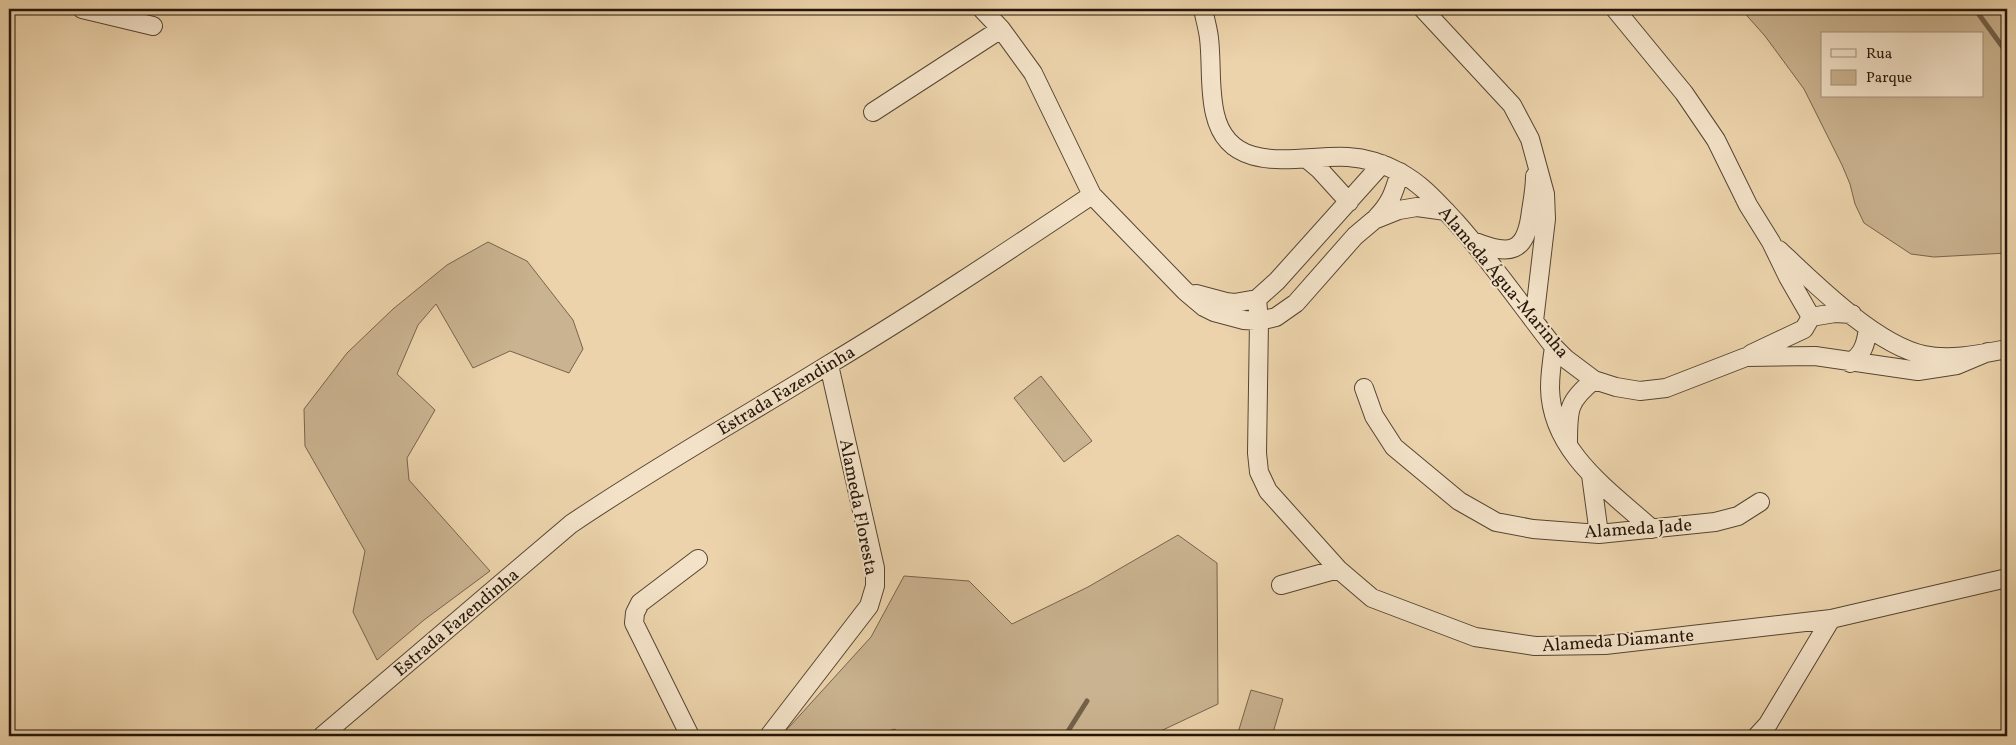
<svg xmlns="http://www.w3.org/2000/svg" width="2016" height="745" viewBox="0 0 2016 745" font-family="Vollkorn,serif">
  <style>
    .green { fill: #cab390; stroke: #77644d; fill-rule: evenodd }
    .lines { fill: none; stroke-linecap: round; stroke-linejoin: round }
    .stream { stroke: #73614a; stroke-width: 5 }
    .minor-casing { stroke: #564532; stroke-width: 20 }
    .minor { stroke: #f3e2c8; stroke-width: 18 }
    .labels { text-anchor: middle; stroke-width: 4; stroke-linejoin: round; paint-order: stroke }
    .street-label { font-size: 18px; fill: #24160a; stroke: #f3e2c8 }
  </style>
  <rect width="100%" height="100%" fill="#ecd3ab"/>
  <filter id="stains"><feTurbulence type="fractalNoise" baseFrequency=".004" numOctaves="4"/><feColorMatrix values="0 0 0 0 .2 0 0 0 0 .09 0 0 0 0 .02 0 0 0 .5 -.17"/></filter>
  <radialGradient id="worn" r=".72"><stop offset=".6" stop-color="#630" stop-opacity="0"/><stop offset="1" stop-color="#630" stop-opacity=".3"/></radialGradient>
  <path class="green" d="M 1741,9 L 2007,9 L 2007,253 L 1934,257 L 1911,254 L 1864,223 L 1855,204 L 1850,184 L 1842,165 L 1804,89 L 1765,36 ZM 1822,34 L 1982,34 L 1982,96 L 1822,96 Z
    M 488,242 L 527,261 L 573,320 L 583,349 L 569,373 L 510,351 L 473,368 L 436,304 L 418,325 L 397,374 L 435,410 L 407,458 L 409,480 L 490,571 L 424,620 L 377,660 L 353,612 L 365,551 L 305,446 L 304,409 L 347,353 L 393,309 L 447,265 Z
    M 1041,376 L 1092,441 L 1064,462 L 1014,398 Z
    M 1178,535 L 1217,563 L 1218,704 L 1150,736 L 900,736 L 895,729 L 870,736 L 781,736 L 871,637 L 904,576 L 969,581 L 1012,624 L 1088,587 Z
    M 1251,690 L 1283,699 L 1272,736 L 1237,736 Z"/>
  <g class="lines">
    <path class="stream" d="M 1975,9 L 2007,53
      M 1065,736 L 1087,701"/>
    <defs>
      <path id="minor" d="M 82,9 L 153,26
        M 982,9 L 1001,29 L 1033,73 L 1092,195 L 1185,291 L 1204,307 L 1214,312 L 1244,320 L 1259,321 L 1276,317 L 1296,303 L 1355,236 L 1374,220 L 1399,210 L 1417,207 L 1446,211
        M 1203,9 C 1205,19 1208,29 1209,38 C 1212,64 1209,89 1215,114 C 1230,179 1302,154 1348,157 C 1365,158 1384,164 1399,172 C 1422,184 1438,203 1455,221 C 1491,261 1521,305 1554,347 L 1566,359 L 1594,380 L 1616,387 L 1640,391 L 1666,388 L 1746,357 L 1815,356 L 1918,371 L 1957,365 L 1988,352
        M 1423,9 L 1512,105 L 1530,139 L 1545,194 L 1546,219 L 1534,321
        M 1615,9 L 1684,93 L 1716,140 L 1748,205 L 1771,242 L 1788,277 L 1811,317 L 1804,329 L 1751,354
        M 873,112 L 1001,29
        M 1307,159 L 1319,169 L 1349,202
        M 1376,218 C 1391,203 1394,192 1400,172
        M 1473,241 C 1510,256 1526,254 1531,211 C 1533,199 1535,188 1535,176
        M 1779,250 C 1814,283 1876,345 1924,355 C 1950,361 1981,354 2007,349
        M 1196,294 L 1226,302 L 1234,303 L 1257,299 L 1277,281 L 1382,164
        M 1257,299 L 1259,321 L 1257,453 L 1259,472 L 1268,491 L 1338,569 L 1372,598 L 1475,637 L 1535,646 L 1605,645 L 1831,619 L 2007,578
        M 1811,317 L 1835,313 L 1852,314
        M 1554,347 C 1552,360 1550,375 1550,388 C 1551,452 1610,491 1652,529
        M 1850,363 C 1863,354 1866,344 1868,328
        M 1364,388 L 1374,416 L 1394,447 L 1459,501 L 1496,522 L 1533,529 L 1599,534 L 1715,522 L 1738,516 L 1760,502
        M 1568,442 C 1568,409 1568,401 1594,380
        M 1591,475 L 1599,534
        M 1281,585 L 1338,569
        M 322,736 L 571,524 C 655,467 742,418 828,365 C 918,311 1005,253 1092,195
        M 690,736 L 634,623 L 635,613 L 640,603 L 698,559
        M 769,736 L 869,606 L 875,586 L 875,568 L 829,365
        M 1757,736 L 1768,724 L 1831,619"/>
    </defs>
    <use href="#minor" class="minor-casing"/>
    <use href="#minor" class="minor"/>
  </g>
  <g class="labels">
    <g class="street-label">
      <text transform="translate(1504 282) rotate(50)" y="6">Alameda Água-Marinha</text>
      <text transform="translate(786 390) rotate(-31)" y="6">Estrada Fazendinha</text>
      <text transform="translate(859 507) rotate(79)" y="6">Alameda Floresta</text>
      <text transform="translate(1638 528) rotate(-4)" y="6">Alameda Jade</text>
      <text transform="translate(456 622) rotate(-40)" y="6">Estrada Fazendinha</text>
      <text transform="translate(1618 640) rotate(-4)" y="6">Alameda Diamante</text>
    </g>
  </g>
  <rect width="2016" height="745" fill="none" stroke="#ecd3ab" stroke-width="30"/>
  <rect x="10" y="10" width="1996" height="725" fill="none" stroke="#24160a" stroke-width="2.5"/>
  <rect x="15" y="15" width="1986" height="715" fill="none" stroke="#24160a"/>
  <rect x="1821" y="32" width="162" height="65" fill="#f3e2c8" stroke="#a0907c"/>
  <rect x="1831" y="49" width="25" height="8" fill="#f3e2c8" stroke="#a0907c"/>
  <text x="1866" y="58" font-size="15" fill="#24160a">Rua</text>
  <rect x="1831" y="70" width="25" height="15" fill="#cab390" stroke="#a0907c"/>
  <text x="1866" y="82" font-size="15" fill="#24160a">Parque</text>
  <rect width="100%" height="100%" filter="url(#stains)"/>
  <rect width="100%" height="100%" fill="url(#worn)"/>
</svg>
